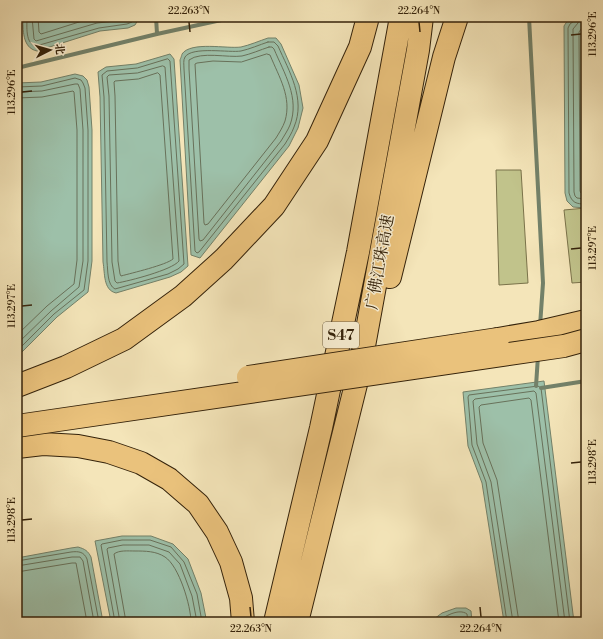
<svg xmlns="http://www.w3.org/2000/svg" width="603" height="639" viewBox="0 0 603 639" font-family="'Libre Bodoni','Noto Serif SC',serif">
  <style>
    .green { fill: #c1c38b; stroke: #7a724a }
    .water { fill: #9dc0a9; stroke: #738169 }
    .lines { fill: none; stroke-linecap: round; stroke-linejoin: round }
    .shore { stroke: #68715a; stroke-width: 1 }
    .stream { stroke: #738169; stroke-width: 4 }
    .highway-casing { stroke: #34220a; stroke-width: 24 }
    .highway { stroke: #eac27c; stroke-width: 22 }
    .highway-bridge-casing { stroke: #34220a; stroke-width: 24; stroke-linecap: butt }
    .highway-bridge { stroke: #eac27c; stroke-width: 22 }
    .ticks { fill: none; stroke: #34220a; stroke-width: 1.5 }
    .labels { text-anchor: middle; stroke-width: 3; stroke-linejoin: round; paint-order: stroke }
    .shield { fill: #f8eed2; stroke: #6f5f46; stroke-width: 1 }
    .shield-label { font-size: 15px; font-weight: bold; fill: #34220a }
    .street-label { font-size: 16px; fill: #34220a; stroke: #f8eed2 }
    .neatline { fill: none; stroke: #34220a; stroke-width: 1.5 }
    .ticks-label { font-size: 10px; text-anchor: middle; fill: #34220a }
  </style>
  <rect width="100%" height="100%" fill="#f4e5b9"/>
  <filter id="stains"><feTurbulence type="fractalNoise" baseFrequency=".005" numOctaves="4"/><feColorMatrix values="0 0 0 0 .2 0 0 0 0 .09 0 0 0 0 .02 0 0 0 .5 -.17"/></filter>
  <radialGradient id="worn" r=".72"><stop offset=".6" stop-color="#630" stop-opacity="0"/><stop offset="1" stop-color="#630" stop-opacity=".3"/></radialGradient>
  <path class="green" d="M 496,170 L 521,170 L 528,283 L 499,285 Z
    M 586,208 L 586,282 L 572,283 L 564,210 Z"/>
  <path class="water" d="M 23,17 L 138,17 L 138,20 L 135,25 L 128,28 L 100,31 L 37,51 C 22,48 23,29 23,17 Z
    M 576,17 L 586,17 L 586,208 L 573,207 L 567,201 L 565,193 L 564,26 C 567,21 570,18 576,17 Z
    M 268,38 L 276,38 L 281,44 L 299,85 L 303,108 L 298,128 L 289,146 L 200,258 L 191,255 L 180,60 C 180,60 182,55 182,54 C 191,41 227,49 241,47 C 250,45 259,41 268,38 Z
    M 170,54 L 174,59 L 188,266 L 181,272 L 170,277 L 116,293 C 103,290 105,273 103,262 L 100,97 L 98,72 L 106,67 L 136,64 Z
    M 75,74 L 83,76 L 87,80 L 89,87 L 92,130 L 92,261 L 88,292 L 57,317 L 17,357 L 17,83 L 41,82 Z
    M 544,381 L 574,622 L 504,622 L 482,483 L 468,446 L 463,392 Z
    M 122,536 L 151,536 L 173,544 L 188,559 L 201,593 L 206,618 L 206,622 L 111,622 L 95,541 Z
    M 78,547 C 85,549 88,551 91,557 L 103,622 L 17,622 L 17,558 L 71,548 Z
    M 456,608 L 466,608 L 471,611 L 472,622 L 430,622 L 442,613 Z"/>
  <g class="lines">
    <path class="shore" d="M 27,17 C 27,26 25,44 36,46 L 99,28 L 127,24 L 132,22 L 134,17
      M 32,17 L 34,39 L 36,41 L 97,23 L 125,20 L 129,17
      M 38,17 L 39,32 L 41,34 L 95,17
      M 575,17 L 574,21 L 570,24 L 568,28 L 569,193 C 572,203 576,204 586,204
      M 580,17 L 578,23 L 573,29 L 574,192 L 575,196 L 577,198 L 586,199
      M 586,17 L 584,25 L 579,32 L 580,191 L 581,193 L 586,193
      M 268,42 L 274,42 L 278,46 C 289,71 306,99 294,127 C 292,133 288,139 285,144 L 199,252 L 197,253 L 195,251 L 184,69 C 184,65 183,60 185,57 C 192,46 230,53 241,51 C 250,49 259,45 268,42 Z
      M 269,47 L 272,47 L 274,49 C 284,73 300,98 290,125 C 288,130 284,136 281,141 L 203,240 L 200,241 L 199,239 L 189,69 L 189,60 C 201,51 228,58 242,56 C 251,54 260,50 269,47 Z
      M 267,54 L 270,55 C 279,77 292,97 285,121 C 283,127 279,133 276,138 L 208,224 L 205,225 L 204,223 L 195,64 L 197,63 L 213,61 L 241,62 Z
      M 168,59 L 170,61 L 184,264 L 178,269 L 168,274 L 115,289 C 107,285 108,270 107,262 L 104,97 L 102,75 L 107,71 L 137,68 Z
      M 163,66 L 165,67 L 179,261 C 172,270 129,281 117,283 L 115,281 L 112,262 L 109,96 L 107,77 L 109,75 L 137,73 Z
      M 158,73 L 160,75 L 173,259 C 166,265 132,273 121,276 L 120,274 L 118,261 L 115,96 L 114,82 L 115,81 L 138,79 Z
      M 17,87 L 42,86 L 75,78 L 81,80 L 83,83 L 85,88 L 88,130 L 88,261 L 84,290 L 54,314 L 17,351
      M 17,92 L 42,91 L 75,84 L 78,84 L 80,89 L 83,130 L 83,261 L 79,287 L 51,311 L 17,344
      M 17,98 L 42,97 L 73,91 L 74,92 L 77,130 L 77,260 L 74,284 L 47,306 L 17,335
      M 17,561 L 71,552 C 79,551 84,552 87,559 L 99,622
      M 17,566 L 72,557 L 80,557 L 83,561 L 94,622
      M 17,572 L 72,563 L 76,563 L 87,622
      M 115,622 L 101,545 L 102,544 L 122,540 L 150,540 L 171,547 L 184,562 L 197,594 L 202,622
      M 120,622 L 107,549 L 108,548 L 123,545 L 149,545 L 169,552 L 180,564 L 192,596 L 197,622
      M 126,622 L 114,554 C 119,550 128,551 135,551 C 145,551 156,551 165,557 C 179,566 191,606 191,622
      M 437,622 C 445,616 459,608 467,614 L 468,622
      M 507,622 L 486,482 L 472,445 L 468,397 L 469,395 L 538,386 L 541,388 L 570,622
      M 513,622 L 491,482 L 477,444 L 473,401 L 475,399 L 534,391 L 536,393 L 565,622
      M 519,622 L 497,480 L 483,443 L 479,407 L 481,405 L 529,398 L 531,400 L 559,622"/>
    <path class="stream" d="M 156,17 L 157,34
      M 529,17 L 543,283 L 540,326
      M 17,68 L 157,34 L 235,17
      M 536,386 L 538,356
      M 541,388 L 586,381"/>
    <defs>
      <path id="highway" d="M 390,277 L 444,57 L 457,17
        M 498,339 L 539,332 L 586,321
        M 17,386 L 66,367 L 124,339 L 183,296 L 224,259 L 274,206 L 317,141 L 360,47 L 368,17
        M 17,447 L 43,444 L 78,446 L 109,452 L 141,463 L 169,479 L 198,504 L 217,532 L 231,562 L 241,598 L 243,622
        M 275,622 L 321,428 L 358,252 L 401,17
        M 297,622 L 360,368 L 418,50 L 422,17"/>
    </defs>
    <use href="#highway" class="highway-casing"/>
    <use href="#highway" class="highway"/>
    <defs>
      <path id="highway-bridge" d="M 248,377 L 498,339
        M 17,426 L 564,346 L 586,340"/>
    </defs>
    <use href="#highway-bridge" class="highway-bridge-casing"/>
    <use href="#highway-bridge" class="highway-bridge"/>
  </g>
  <path class="ticks" d="M 189,22 L 190,32M 419,22 L 420,32M 571,35 L 581,34M 22,92 L 32,91M 571,249 L 581,248M 22,306 L 32,305M 571,463 L 581,462M 22,520 L 32,519M 250,607 L 251,617M 480,607 L 481,617"/>
  <g class="labels">
    <rect class="shield" x="323" y="322" width="36" height="26" rx="3"/>
    <g class="shield-label">
      <text x="341" y="340">S47</text>
    </g>
    <g class="street-label">
      <text transform="translate(379 262) rotate(-80)" y="6">广佛江珠高速</text>
    </g>
  </g>
  <rect width="603" height="639" fill="none" stroke="#f4e5b9" stroke-width="44"/>
  <g transform="translate(50 50) rotate(84)" stroke="#f8eed2" stroke-width="3" paint-order="stroke">
  <path d="M0-3L7 15L0 10L-7 15Z" fill="#34220a"/>
  <text y="-6" font-size="11" font-weight="bold" text-anchor="middle" fill="#34220a">北</text>
  </g>
  <rect x="22" y="22" width="559" height="595" class="neatline"/>
  <g class="ticks-label">
    <text x="189" y="14">22.263°N</text>
    <text x="419" y="14">22.264°N</text>
    <text transform="translate(592 34) rotate(-90)" y="4">113.296°E</text>
    <text transform="translate(11 92) rotate(-90)" y="4">113.296°E</text>
    <text transform="translate(592 248) rotate(-90)" y="4">113.297°E</text>
    <text transform="translate(11 306) rotate(-90)" y="4">113.297°E</text>
    <text transform="translate(592 462) rotate(-90)" y="4">113.298°E</text>
    <text transform="translate(11 520) rotate(-90)" y="4">113.298°E</text>
    <text x="251" y="632">22.263°N</text>
    <text x="481" y="632">22.264°N</text>
  </g>
  <rect width="100%" height="100%" filter="url(#stains)"/>
  <rect width="100%" height="100%" fill="url(#worn)"/>
</svg>
